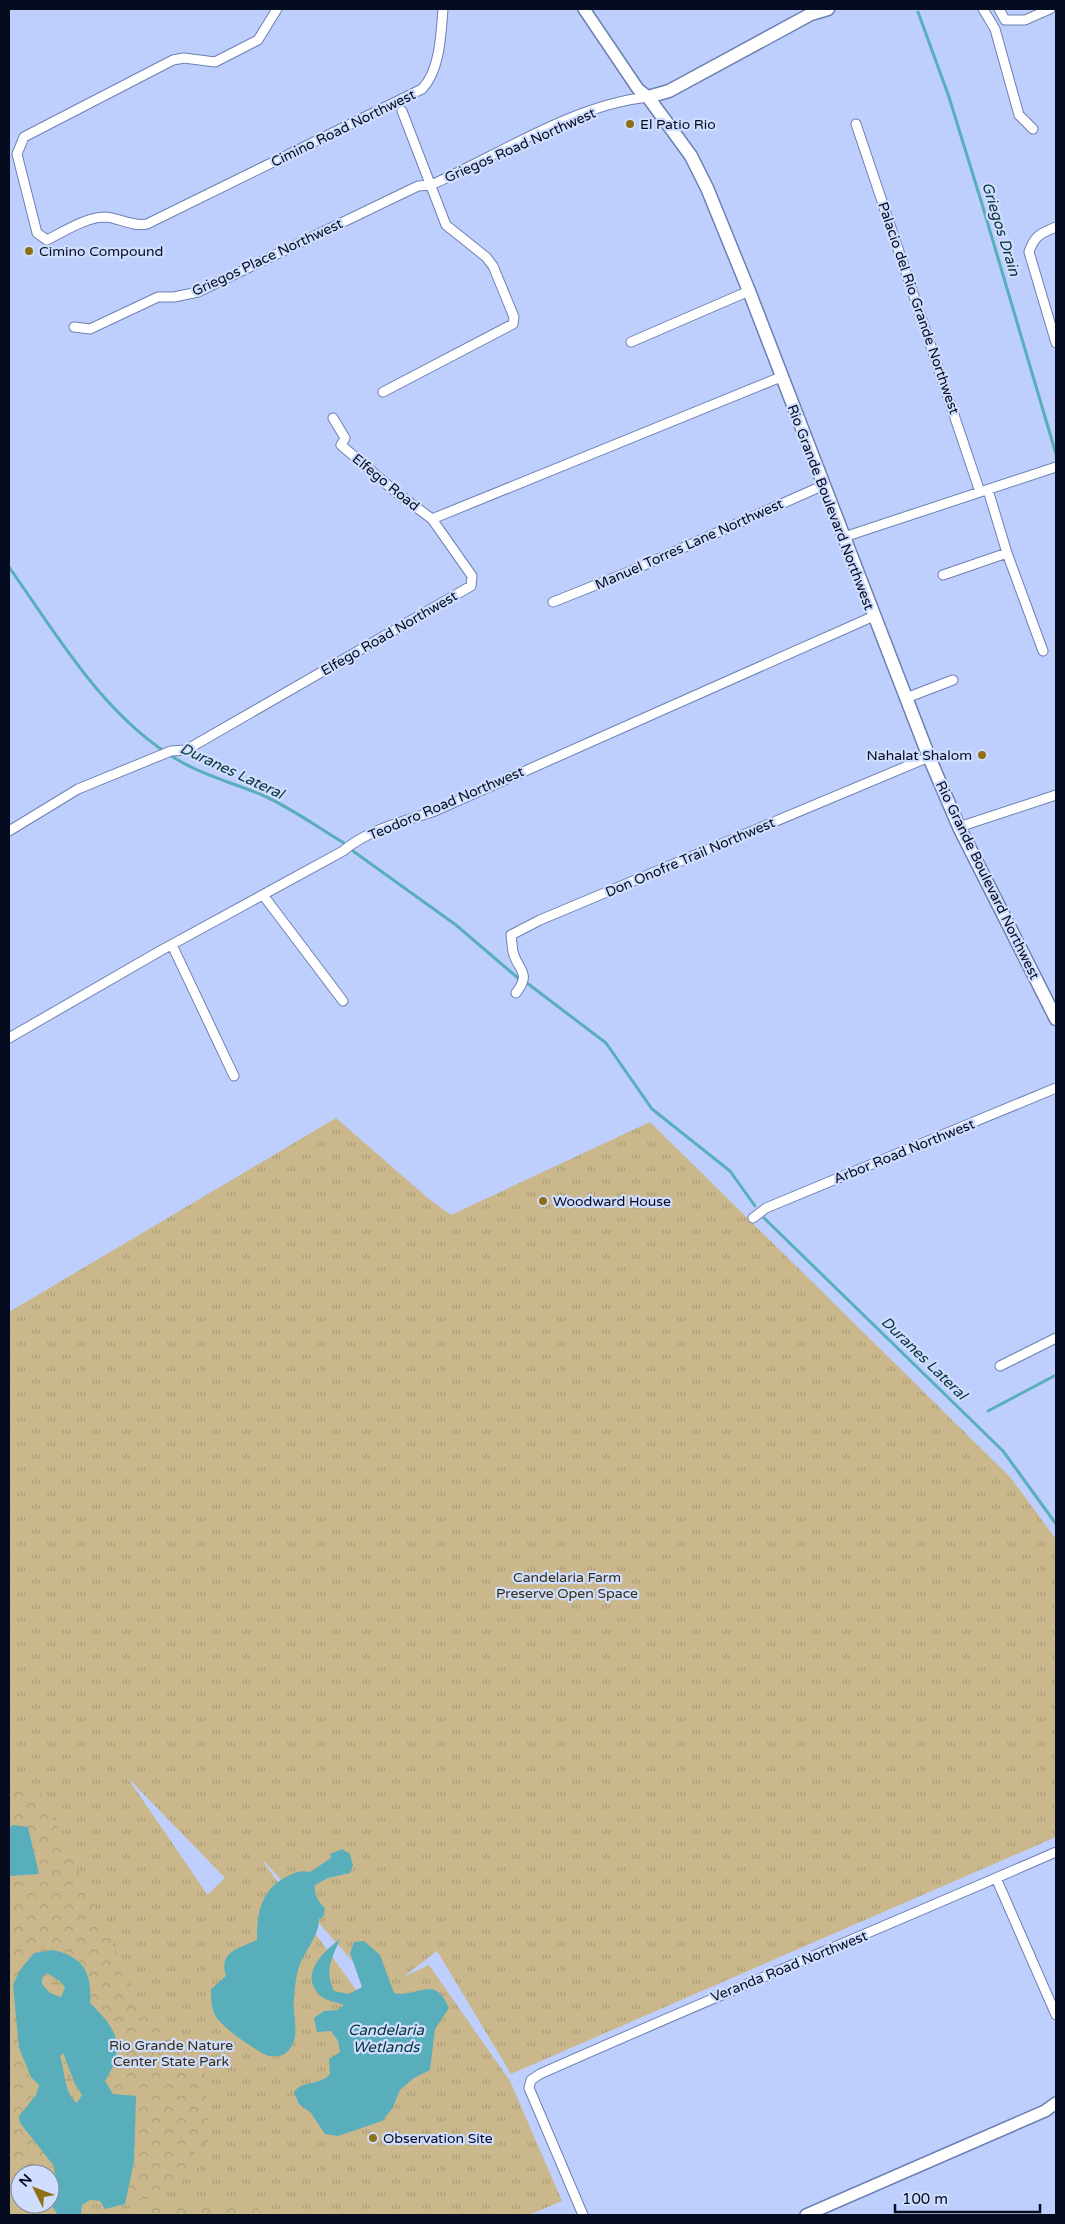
<svg xmlns="http://www.w3.org/2000/svg" width="1065" height="2224" viewBox="0 0 1065 2224" font-family="'Varela Round',sans-serif">
  <style>
    .grass { fill: url(#grass-tufts); fill-rule: evenodd }
    .forest { fill: url(#forest-crowns) }
    .wetland { fill: url(#wetland-marsh) }
    .water { fill: #59aebc; fill-rule: evenodd }
    .lines { fill: none; stroke-linecap: round; stroke-linejoin: round }
    .stream { stroke: #59aebc; stroke-width: 3 }
    .minor-casing { stroke: #6d80b4; stroke-width: 11 }
    .tertiary-casing { stroke: #6d80b4; stroke-width: 14 }
    .secondary-casing { stroke: #6d80b4; stroke-width: 15 }
    .minor { stroke: #fff; stroke-width: 9 }
    .tertiary { stroke: #fff; stroke-width: 11 }
    .secondary { stroke: #fff; stroke-width: 12 }
    .poi-dot { fill: #8e7014; stroke: #cfddff; stroke-width: 2 }
    .labels { text-anchor: middle; stroke-width: 4.5; stroke-linejoin: round; paint-order: stroke }
    .poi-label { font-size: 14px; fill: #060c1f; stroke: #cfddff; text-anchor: start }
    .street-label { font-size: 14px; fill: #060c1f; stroke: #cfddff }
    .park-label { font-size: 14px; fill: #392e11; stroke: #cfddff }
    .water-label { font-size: 15px; font-style: italic; fill: #0a353b; stroke: #cfddff }
  </style>
  <defs>
    <pattern id="grass-tufts" width="24" height="20" patternUnits="userSpaceOnUse" patternTransform="scale(1.25)"><rect width="24" height="20" fill="#cab88c"/><path d="M3 7l-1-3M5 7V3M7 7l1-3M15 17l-1-3M17 17v-4M19 17l1-3" fill="none" stroke="#ac9d78"/></pattern>
    <pattern id="forest-crowns" width="20" height="18" patternUnits="userSpaceOnUse" patternTransform="scale(1.25)"><rect width="20" height="18" fill="#cab88c"/><path d="M2 6a3 3 0 1 1 6 0M12 15a3 3 0 1 1 6 0" fill="none" stroke="#ac9d78"/></pattern>
    <pattern id="wetland-marsh" width="20" height="14" patternUnits="userSpaceOnUse" patternTransform="scale(1.25)"><rect width="20" height="14" fill="#cab88c"/><path d="M1 5h8M5 5V1M11 12h8M15 12V8" fill="none" stroke="#ac9d78"/></pattern>
  </defs>
  <rect width="100%" height="100%" fill="#becffd"/>
  <path class="grass" d="M 336,1118 L 429,1199 L 451,1215 L 650,1122 L 1010,1477 L 1056,1539 L 1056,1837 L 511,2074 L 437,1951 L 403,1977 L 429,1965 L 510,2081 L 562,2201 L 529,2215 L 9,2215 L 9,1312 ZM 127,1777 L 225,1878 L 208,1894 L 207,1894 ZM 265,1862 L 378,1990 L 362,1998 L 264,1863 ZM 20,2174 L 50,2174 L 50,2204 L 20,2204 Z"/>
  <path class="forest" d="M 9,1777 L 21,1790 L 46,1795 L 47,1805 L 148,2019 L 205,2069 L 210,2141 L 196,2147 L 186,2178 L 157,2196 L 126,2205 L 134,2161 L 113,2094 L 105,2081 L 116,2057 L 111,2024 L 90,2003 L 91,1986 L 68,1953 L 53,1950 L 34,1953 L 31,2077 L 39,2085 L 36,2094 L 19,2116 L 54,2167 L 56,2180 L 50,2189 L 50,2174 L 20,2174 L 20,2204 L 50,2203 L 53,2215 L 9,2215 L 9,1876 L 39,1874 L 14,1825 L 9,1827 Z
    M 155,2200 L 255,2203 L 261,2215 L 141,2215 Z"/>
  <path class="wetland" d="M 47,1973 L 61,1982 L 65,1988 L 61,1998 L 50,1993 L 42,1984 L 42,1978 Z
    M 63,2053 L 75,2084 L 82,2095 L 77,2103 C 64,2092 65,2071 60,2056 Z"/>
  <path class="water" d="M 14,1825 L 28,1827 L 39,1874 L 9,1876 L 9,1827 Z
    M 342,1849 L 350,1854 L 353,1865 L 350,1873 L 328,1878 L 315,1885 C 314,1895 318,1901 325,1908 L 324,1916 L 319,1919 C 319,1939 301,1953 297,1974 C 295,1985 293,2001 294,2012 C 295,2026 299,2040 287,2052 C 283,2056 275,2057 269,2056 C 257,2052 221,2027 215,2015 C 211,2007 211,1998 211,1989 L 226,1976 C 218,1952 239,1948 257,1940 C 257,1912 261,1889 288,1876 C 295,1872 303,1870 310,1872 L 331,1858 L 330,1854 Z
    M 340,1939 C 332,1959 324,1970 334,1991 L 349,1994 L 362,1987 L 350,1953 L 354,1942 L 364,1941 L 380,1955 L 394,1993 C 419,1998 434,1973 449,2008 L 435,2029 L 430,2070 L 414,2078 L 400,2090 L 392,2109 L 382,2121 L 338,2136 L 325,2134 L 311,2113 L 299,2104 L 294,2092 C 302,2080 320,2086 330,2074 L 329,2059 L 340,2052 L 338,2041 L 331,2031 L 317,2032 L 314,2018 L 324,2011 L 337,2010 L 344,2005 C 337,2002 327,2001 322,1997 C 297,1976 323,1952 340,1939 Z
    M 53,1950 C 84,1957 92,1973 90,2003 C 105,2018 121,2033 116,2056 C 115,2065 109,2074 105,2081 L 113,2094 L 136,2096 L 134,2161 L 125,2204 L 105,2209 L 100,2201 L 90,2200 L 82,2205 L 81,2214 L 58,2215 C 49,2203 47,2193 56,2180 L 54,2166 L 20,2123 L 19,2116 L 36,2095 L 39,2085 L 31,2077 L 19,2048 L 13,1985 L 20,1970 L 34,1953 ZM 47,1973 L 61,1982 L 65,1988 L 61,1997 L 50,1993 L 42,1984 L 42,1978 ZM 63,2053 L 75,2084 L 82,2095 L 77,2103 C 64,2093 65,2071 60,2056 Z"/>
  <g class="lines">
    <path class="stream" d="M 918,12 L 949,97 L 982,204 L 1056,454
      M 9,567 C 57,635 104,717 178,760 C 204,776 234,783 262,795 C 290,807 317,827 344,843
      M 353,851 L 456,925 L 518,978
      M 527,983 L 606,1043 L 652,1109 L 730,1171 L 755,1206
      M 764,1218 L 1003,1451 L 1056,1524
      M 988,1411 L 1056,1375"/>
    <defs>
      <path id="minor" d="M 277,9 L 258,40 L 215,62 L 184,58 L 173,60 L 24,137 L 17,154 L 37,233 L 47,240 C 63,232 86,217 105,217 C 120,218 132,227 147,224 L 422,89 C 440,71 441,34 443,9
        M 983,9 L 995,29 L 1019,115 L 1033,129
        M 999,9 L 1005,20 L 1025,20 L 1050,9
        M 856,124 L 980,492
        M 1056,227 C 1041,233 1034,236 1029,252 L 1056,343
        M 74,327 L 90,329 L 158,297 L 174,297 L 198,292 L 418,186 L 431,185 C 499,155 573,105 648,97
        M 631,342 L 749,291
        M 383,392 L 513,324 L 514,317 L 493,266 L 486,257 L 446,225 L 402,111
        M 333,418 L 345,438 L 341,445 L 397,493 L 432,519
        M 988,490 L 1007,553 L 1043,651
        M 844,537 L 1056,467
        M 943,575 L 1007,553
        M 553,602 L 631,571 L 824,485
        M 906,698 L 953,680
        M 959,827 L 1056,795
        M 9,831 L 78,789 L 171,751 L 186,750 L 471,586 L 472,576 L 432,519 L 781,377
        M 263,895 L 343,1001
        M 172,945 L 234,1076
        M 516,993 C 532,972 518,971 513,952 C 512,947 512,941 511,935 L 540,920 L 929,757
        M 9,1038 L 160,951 L 343,851 C 369,829 403,822 435,811 L 874,616
        M 753,1218 L 766,1208 L 1056,1088
        M 1000,1366 L 1056,1338
        M 996,1878 L 1056,2015
        M 583,2215 L 529,2088 L 531,2080 L 540,2074 C 711,1998 884,1927 1056,1852"/>
      <path id="tertiary" d="M 584,9 L 638,89 L 648,97
        M 806,2215 L 1045,2111 L 1056,2103"/>
      <path id="secondary" d="M 828,9 L 811,14 L 669,91 L 648,97 L 691,156 L 707,188 L 749,291 L 929,757 L 959,827 L 1056,1019"/>
    </defs>
    <use href="#minor" class="minor-casing"/>
    <use href="#tertiary" class="tertiary-casing"/>
    <use href="#secondary" class="secondary-casing"/>
    <use href="#minor" class="minor"/>
    <use href="#tertiary" class="tertiary"/>
    <use href="#secondary" class="secondary"/>
  </g>
  <g class="poi-dot">
    <circle cx="630" cy="124" r="5"/>
    <circle cx="29" cy="251" r="5"/>
    <circle cx="982" cy="755" r="5"/>
    <circle cx="543" cy="1201" r="5"/>
    <circle cx="373" cy="2138" r="5"/>
  </g>
  <g class="labels">
    <g class="poi-label">
      <text x="640" y="129">El Patio Rio</text>
      <text x="39" y="256">Cimino Compound</text>
      <text x="972" y="760" text-anchor="end">Nahalat Shalom</text>
      <text x="553" y="1206">Woodward House</text>
      <text x="383" y="2143">Observation Site</text>
    </g>
    <g class="street-label">
      <text transform="translate(343 128) rotate(-26)" y="5">Cimino Road Northwest</text>
      <text transform="translate(520 145) rotate(-24)" y="5">Griegos Road Northwest</text>
      <text transform="translate(267 257) rotate(-25)" y="5">Griegos Place Northwest</text>
      <text transform="translate(919 308) rotate(71)" y="5">Palacio del Rio Grande Northwest</text>
      <text transform="translate(386 482) rotate(39)" y="5">Elfego Road</text>
      <text transform="translate(831 507) rotate(69)" y="5">Rio Grande Boulevard Northwest</text>
      <text transform="translate(689 544) rotate(-24)" y="5">Manuel Torres Lane Northwest</text>
      <text transform="translate(389 633) rotate(-30)" y="5">Elfego Road Northwest</text>
      <text transform="translate(446 803) rotate(-23)" y="5">Teodoro Road Northwest</text>
      <text transform="translate(690 857) rotate(-23)" y="5">Don Onofre Trail Northwest</text>
      <text transform="translate(988 880) rotate(64)" y="5">Rio Grande Boulevard Northwest</text>
      <text transform="translate(904 1151) rotate(-22)" y="5">Arbor Road Northwest</text>
      <text transform="translate(789 1966) rotate(-22)" y="5">Veranda Road Northwest</text>
    </g>
    <g class="park-label">
      <text x="567" y="1582">Candelaria Farm<tspan x="567" dy="16">Preserve Open Space</tspan></text>
      <text x="171" y="2050">Rio Grande Nature<tspan x="171" dy="16">Center State Park</tspan></text>
    </g>
    <g class="water-label">
      <text transform="translate(1001 229) rotate(73)" y="5">Griegos Drain</text>
      <text transform="translate(232 771) rotate(25)" y="5">Duranes Lateral</text>
      <text transform="translate(924 1358) rotate(44)" y="5">Duranes Lateral</text>
      <text x="386" y="2035">Candelaria<tspan x="386" dy="17">Wetlands</tspan></text>
    </g>
  </g>
  <rect width="1065" height="2224" fill="none" stroke="#060c1f" stroke-width="20"/>
  <g transform="translate(35 2189) rotate(312)"><circle r="24" fill="#cfddff" stroke="#7f89a5"/>
  <path d="M0-4L9 19L0 12L-9 19Z" fill="#8e7014"/>
  <text y="-8" font-size="14" font-weight="bold" text-anchor="middle" fill="#060c1f">N</text>
  </g>
  <path d="M895 2204v8h145v-8" fill="none" stroke="#060c1f" stroke-width="2.5"/>
  <text x="902" y="2204" font-size="15" fill="#060c1f" stroke="#cfddff" stroke-width="4" paint-order="stroke">100 m</text>
</svg>
